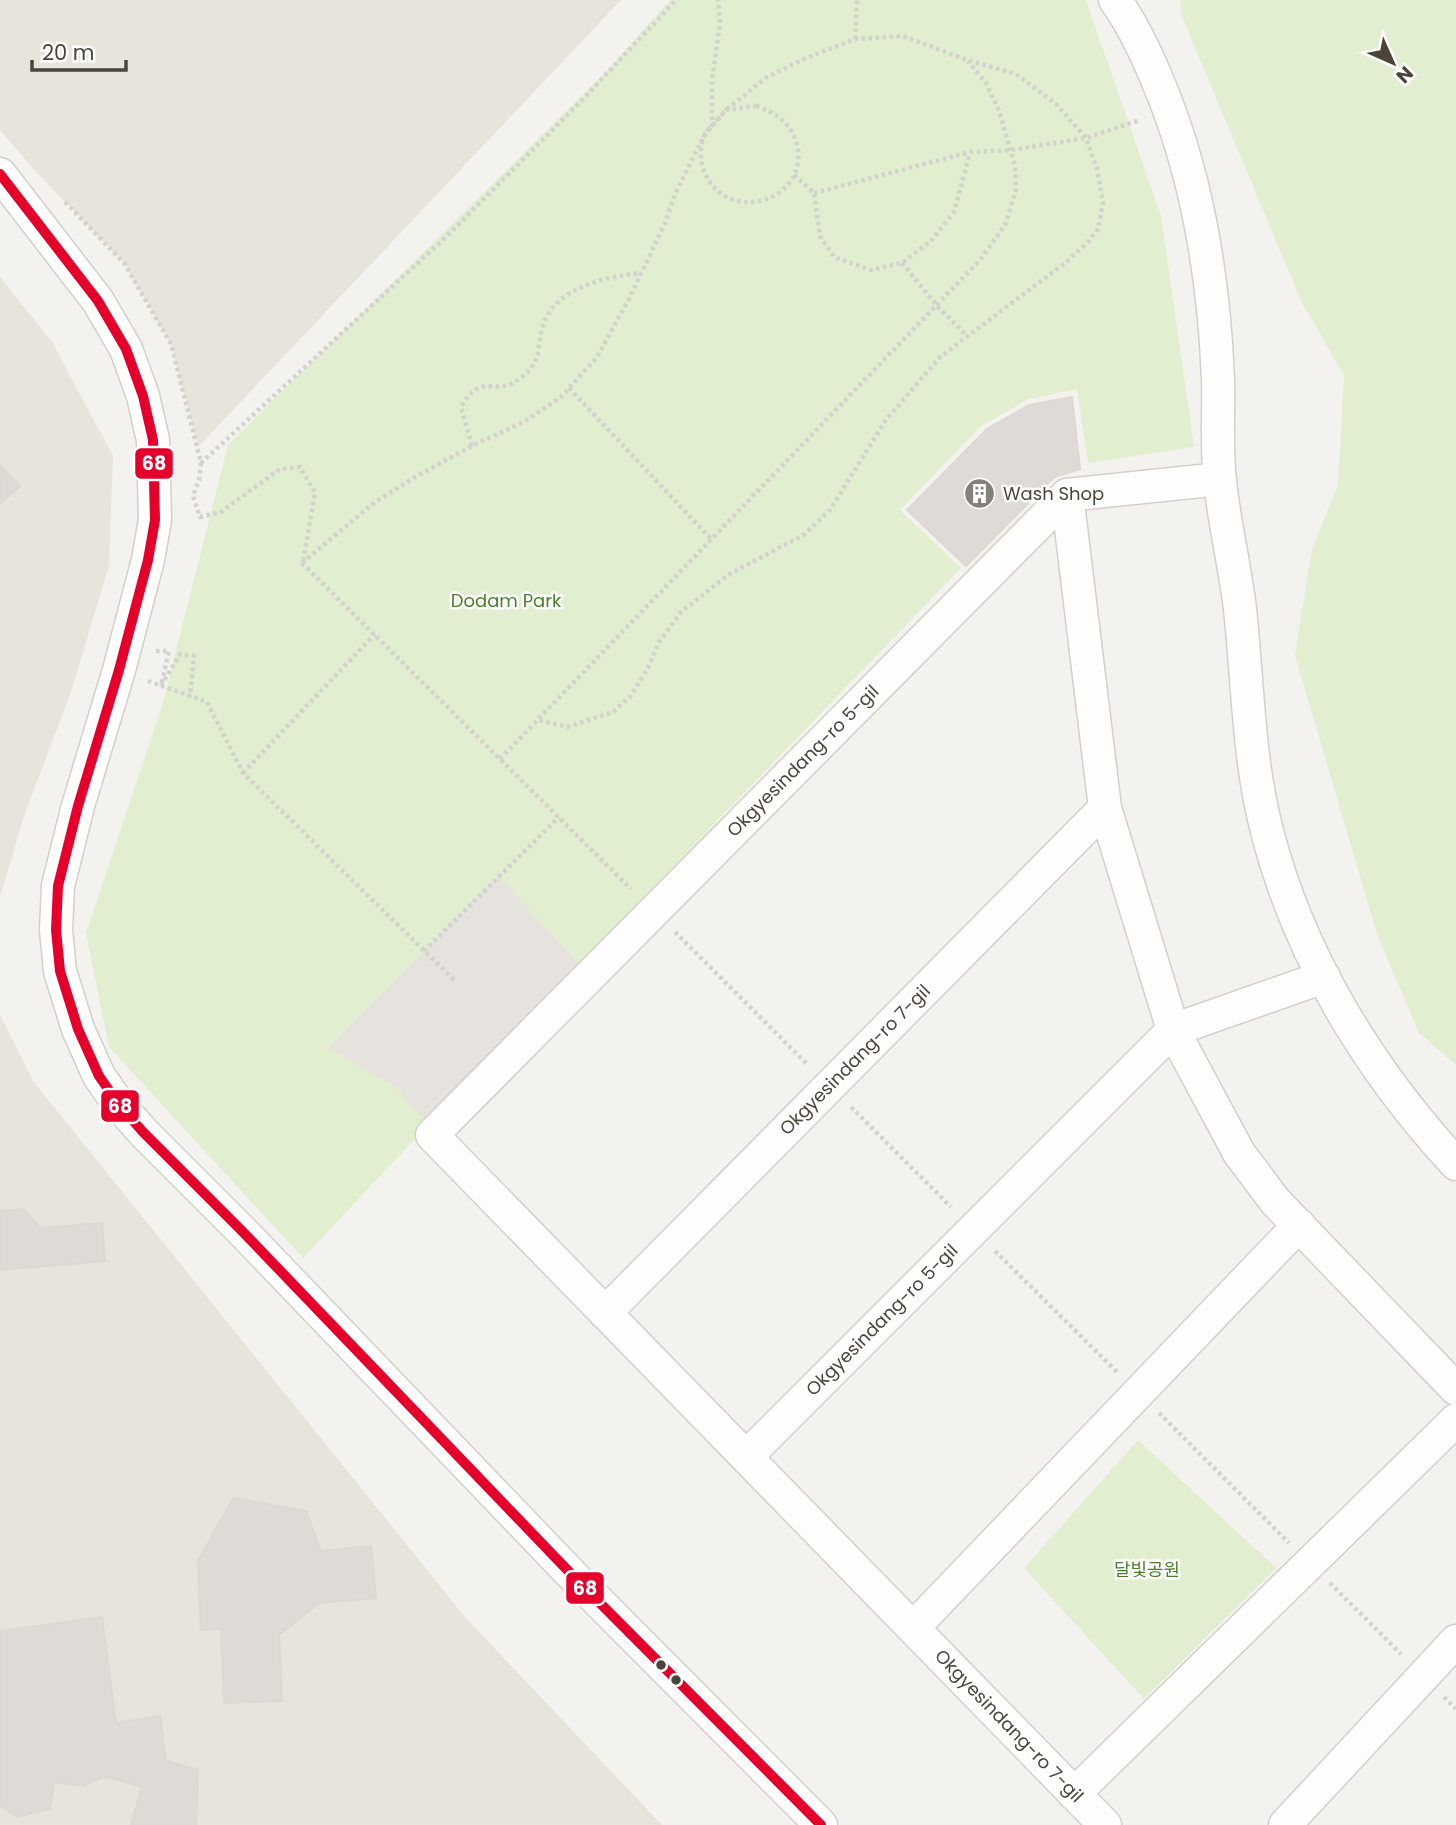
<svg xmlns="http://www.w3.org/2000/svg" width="1456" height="1825" viewBox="0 0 1456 1825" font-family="Poppins,'Noto Sans KR',sans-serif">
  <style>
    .residential { fill: #e7e4dc }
    .green { fill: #e1eecf }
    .parking { fill: #e6e3df }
    .building { fill: #dedbd6; stroke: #dcd9d4; stroke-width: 2 }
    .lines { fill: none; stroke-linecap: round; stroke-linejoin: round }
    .minor-casing { stroke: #d2d0cb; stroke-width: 35 }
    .path { stroke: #d3d2cc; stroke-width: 4.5; stroke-dasharray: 3.5 3.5; stroke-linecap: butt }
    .minor { stroke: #fdfdfc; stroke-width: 32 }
    .bus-1-casing { stroke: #fff; stroke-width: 16 }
    .bus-1 { stroke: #e4002b; stroke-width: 10 }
    .bus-dot { fill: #4b4439; stroke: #fff; stroke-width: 2.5 }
    .labels { text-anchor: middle; stroke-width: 5; stroke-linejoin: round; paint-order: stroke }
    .poi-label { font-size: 18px; fill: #4b4439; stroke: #fff; text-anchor: start }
    .park-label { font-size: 18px; fill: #4a7f2a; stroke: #fff }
    .street-label { font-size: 18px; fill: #4b4439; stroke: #fff }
    .line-badge { stroke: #fff; stroke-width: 2.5 }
    .badge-label { font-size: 19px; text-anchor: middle; font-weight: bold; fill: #fff }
  </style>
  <rect width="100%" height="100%" fill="#f4f2ee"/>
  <path class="residential" d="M 0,0 L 621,0 L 198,447 L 171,344 L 124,263 L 37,173 L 0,130 Z
    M 0,277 L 52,342 L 113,456 L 109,566 L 70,695 L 24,816 L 0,897 Z
    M 0,1015 L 33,1081 L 465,1617 L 662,1825 L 0,1825 Z"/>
  <path class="green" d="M 670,0 L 1086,0 L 1161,216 L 1194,447 L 1088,463 L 1077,389 L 1029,399 L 981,426 L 900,510 L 961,568 L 579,964 L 303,1258 L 109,1047 L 86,933 L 163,702 L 228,445 L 604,74 Z
    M 1180,0 L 1456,0 L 1456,1065 L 1419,1033 L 1377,934 L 1295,655 L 1312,549 L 1338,485 L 1344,375 L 1302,303 L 1183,19 Z
    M 1138,1440 L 1276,1568 L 1144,1699 L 1024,1568 Z"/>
  <path class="parking" d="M 498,876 L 579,964 L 429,1125 L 394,1086 L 328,1048 Z"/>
  <path class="building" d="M 1072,397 L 1080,469 L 1054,477 L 966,566 L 907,510 L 987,429 L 1029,405 Z
    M 0,465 L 20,486 L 0,504 Z
    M 24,1209 L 40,1228 L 102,1223 L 105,1261 L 0,1270 L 0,1211 Z
    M 233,1498 L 306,1511 L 321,1551 L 371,1546 L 376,1598 L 319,1603 L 279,1635 L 282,1701 L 224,1703 L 221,1629 L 201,1630 L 198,1561 Z
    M 102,1617 L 116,1723 L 160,1716 L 166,1760 L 198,1770 L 196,1825 L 131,1825 L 142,1787 L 104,1776 L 84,1786 L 54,1782 L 50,1809 L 17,1817 L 0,1805 L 0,1631 Z"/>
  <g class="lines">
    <defs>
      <path id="minor" d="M 1115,0 C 1132,23 1145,51 1156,77 C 1197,172 1214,277 1218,380 C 1219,413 1216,447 1220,480 C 1224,523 1235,566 1240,609 C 1248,683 1248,759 1267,831 C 1299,956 1369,1070 1456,1164
        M 0,174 L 98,301 L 126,349 L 143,396 L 153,440 L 155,520 L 148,560 L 119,670 L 78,806 L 58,886 L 56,930 L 60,971 L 78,1029 L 99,1076 L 120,1106 L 143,1132 L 242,1231 L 575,1578 L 821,1825
        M 1067,495 L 1105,808 L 1173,1030 L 1239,1153 L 1275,1201 L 1456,1389
        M 605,1313 L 1105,808
        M 746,1457 L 1173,1030 L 1324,977
        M 913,1628 L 1299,1225
        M 1074,1794 L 1456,1420
        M 1105,1825 L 432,1135 L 1067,495 L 1220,479
        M 1285,1825 L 1456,1641"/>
    </defs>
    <use href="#minor" class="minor-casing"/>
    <path class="path" d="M 855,39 L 857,0
      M 756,106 C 777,113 791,123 797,145 C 810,201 726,227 704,171 C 700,161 699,145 705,135 C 710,126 720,117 726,110 Z
      M 712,127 L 712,81 L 720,23 L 718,0
      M 794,175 L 814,193 L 820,236 L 834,257 L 871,270 L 902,263 L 931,241 L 954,212 L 970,153
      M 814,193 L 970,152 L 1011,150 L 1086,138 L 1140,120
      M 65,202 L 124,263 L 171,344 L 201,463 L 446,237 L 584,98 L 676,0
      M 902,263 L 937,306 L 966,335
      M 569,388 L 711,539
      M 472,446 L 461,407 C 482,370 495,398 519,379 C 540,364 537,354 541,333 C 549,289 603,277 640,273
      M 201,463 L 199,480 L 193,496 L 200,517 L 221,512 L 280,469 L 300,467 L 315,493 L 303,562
      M 302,563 L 375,502 L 417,476 L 472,446 L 525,421 L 560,398 L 597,357 L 629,299 L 665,223 L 675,194 L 705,134 L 726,110 L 767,77 L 804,59 L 855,39 L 903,36 L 967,60 L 1016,74 L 1056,104 L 1086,138 L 1097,169 L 1103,203 L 1098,229 L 1087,243 L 1065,263 L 940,357 L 885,421 L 830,510 L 805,534 L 728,575 L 681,612 L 659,642 L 647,670 L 630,697 L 613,712 L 567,727 L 538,720
      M 302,563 L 631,889
      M 156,651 L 169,651 L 161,686 L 180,654 L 194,656 L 190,697
      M 148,681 L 207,702 L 243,773 L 456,982
      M 500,759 L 980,260 L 1005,225 L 1016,190 L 1015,166 L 999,111 L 986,83 L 968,61
      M 243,773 L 375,634
      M 675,932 L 807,1064
      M 424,951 L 559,817
      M 851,1107 L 951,1207
      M 995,1251 L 1118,1373
      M 1159,1413 L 1289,1543
      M 1330,1583 L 1401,1654
      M 1444,1697 L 1456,1709"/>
    <use href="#minor" class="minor"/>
    <defs>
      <path id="bus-1" d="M 0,174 L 98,301 L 126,349 L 143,396 L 153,440 L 155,520 L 148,560 L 119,670 L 78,806 L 58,886 L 56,930 L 60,971 L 78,1029 L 99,1076 L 120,1106 L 143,1132 L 242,1231 L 575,1578 L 821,1825"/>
    </defs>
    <use href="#bus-1" class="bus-1-casing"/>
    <use href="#bus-1" class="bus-1"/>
  </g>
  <defs>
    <symbol id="building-disc" viewBox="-11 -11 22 22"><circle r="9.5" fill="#868178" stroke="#fff"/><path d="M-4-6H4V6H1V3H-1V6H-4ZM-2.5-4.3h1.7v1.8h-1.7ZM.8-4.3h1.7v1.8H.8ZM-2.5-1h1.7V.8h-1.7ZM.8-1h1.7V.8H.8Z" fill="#fff"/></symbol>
  </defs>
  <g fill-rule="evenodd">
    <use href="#building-disc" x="962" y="476" width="35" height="35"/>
  </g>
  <g class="bus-dot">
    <circle cx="661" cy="1665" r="6"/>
    <circle cx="676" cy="1680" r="6"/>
  </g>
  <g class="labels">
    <g class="poi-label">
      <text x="1003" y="500">Wash Shop</text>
    </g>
    <g class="park-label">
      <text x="506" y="607">Dodam Park</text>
      <text x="1147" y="1576">달빛공원</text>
    </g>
    <g class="street-label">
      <text transform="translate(803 761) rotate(-45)" y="6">Okgyesindang-ro 5-gil</text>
      <text transform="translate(855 1060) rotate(-45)" y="6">Okgyesindang-ro 7-gil</text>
      <text transform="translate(882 1320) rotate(-45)" y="6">Okgyesindang-ro 5-gil</text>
      <text transform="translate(1009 1726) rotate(46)" y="6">Okgyesindang-ro 7-gil</text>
    </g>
  </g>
  <g class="line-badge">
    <rect x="134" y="447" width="40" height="33" rx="7" fill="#e4002b"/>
    <rect x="100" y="1089" width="40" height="34" rx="7" fill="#e4002b"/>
    <rect x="565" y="1571" width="40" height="34" rx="7" fill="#e4002b"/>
  </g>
  <g class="badge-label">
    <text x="154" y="470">68</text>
    <text x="120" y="1113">68</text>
    <text x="585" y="1595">68</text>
  </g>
  <g transform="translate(1393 63) rotate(135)" stroke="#ffffff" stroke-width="5" paint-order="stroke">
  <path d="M0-5L12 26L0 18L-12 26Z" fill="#4b4439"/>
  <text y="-10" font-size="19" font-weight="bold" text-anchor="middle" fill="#4b4439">N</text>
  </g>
  <path d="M32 60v10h94v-10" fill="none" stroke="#4b4439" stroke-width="3.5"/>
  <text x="42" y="60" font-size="21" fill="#4b4439" stroke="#ffffff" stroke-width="5" paint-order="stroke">20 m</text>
</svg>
